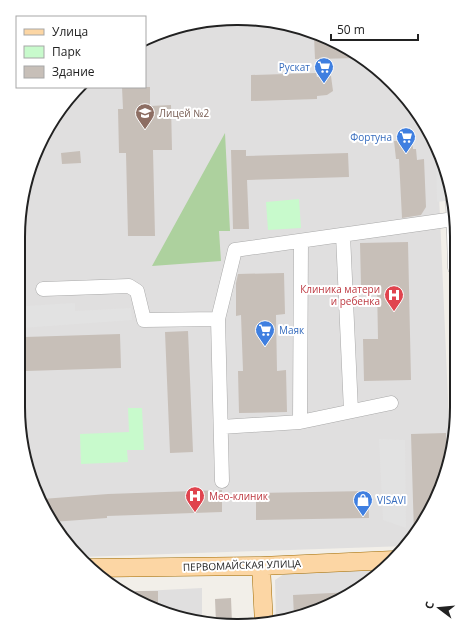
<svg xmlns="http://www.w3.org/2000/svg" width="475" height="644" viewBox="0 0 475 644" font-family="'Open Sans',sans-serif">
  <style>
    .residential { fill: #e0dfdf }
    .forest { fill: #add19e }
    .park { fill: #c8facc }
    .parking { fill: #e2e2e2 }
    .building { fill: #c7bfb8 }
    .lines { fill: none; stroke-linecap: round; stroke-linejoin: round }
    .minor-casing { stroke: #a9a9a9; stroke-width: 15 }
    .major-casing { stroke: #a06b00; stroke-width: 19 }
    .minor { stroke: #fff; stroke-width: 14 }
    .major { stroke: #fcd6a4; stroke-width: 18 }
    .labels { text-anchor: middle; stroke-width: 4; stroke-linejoin: round; paint-order: stroke }
    .shop-label { font-size: 10px; fill: #366cbe; stroke: #fff; text-anchor: end }
    .education-label { font-size: 10px; fill: #785e54; stroke: #fff; text-anchor: start }
    .health-label { font-size: 10px; fill: #be3a42; stroke: #fff; text-anchor: end }
    .street-label { font-size: 10px; fill: #222; stroke: #fff }
    .rim { fill: none; stroke: #222; stroke-width: 2 }
  </style>
  <rect width="100%" height="100%" fill="#f2efe9"/>
  <path class="residential" d="M 266,20 L 347,47 L 411,104 L 437,149 L 450,444 L 434,504 L 406,546 L 80,557 L 55,528 L 26,464 L 18,406 L 18,223 L 25,181 L 55,116 L 82,87 L 145,87 L 145,43 L 180,26 Z
    M 383,569 L 371,581 L 322,609 L 276,621 L 275,580 L 287,572 Z
    M 202,588 L 202,622 L 195,622 L 141,603 L 123,592 Z"/>
  <path class="forest" d="M 225,133 L 230,231 L 219,231 L 221,261 L 152,266 Z"/>
  <path class="park" d="M 299,199 L 301,228 L 268,230 L 266,202 Z
    M 128,408 L 142,408 L 144,450 L 127,450 L 128,462 L 81,464 L 80,434 L 129,432 Z"/>
  <path class="parking" d="M 436,149 L 440,153 L 444,168 L 445,201 L 437,202 Z
    M 75,303 L 75,311 L 131,308 L 132,320 L 22,328 L 21,312 L 25,312 L 25,306 Z
    M 379,439 L 405,440 L 406,528 L 383,520 Z"/>
  <path class="building" d="M 314,36 L 347,47 L 359,58 L 315,59 Z
    M 316,73 L 317,77 L 331,76 L 333,91 L 327,95 L 317,96 L 317,99 L 251,101 L 251,75 Z
    M 122,87 L 150,87 L 150,106 L 171,105 L 172,150 L 153,150 L 155,236 L 128,236 L 126,153 L 119,153 L 118,109 L 123,109 Z
    M 412,140 L 413,149 L 416,149 L 417,160 L 424,159 L 426,207 L 421,215 L 402,218 L 399,159 L 396,159 L 394,141 Z
    M 231,150 L 246,150 L 246,156 L 348,153 L 349,177 L 247,180 L 249,229 L 233,229 Z
    M 80,151 L 81,163 L 62,164 L 61,153 Z
    M 408,242 L 411,380 L 364,381 L 363,339 L 378,339 L 377,285 L 361,285 L 360,243 Z
    M 284,273 L 285,314 L 276,315 L 277,371 L 286,370 L 287,412 L 239,413 L 238,371 L 243,371 L 241,315 L 236,316 L 236,283 L 238,274 Z
    M 188,331 L 193,452 L 170,453 L 165,332 Z
    M 120,334 L 121,368 L 26,371 L 25,337 Z
    M 446,433 L 447,457 L 434,504 L 414,534 L 411,434 Z
    M 222,490 L 222,512 L 107,516 L 107,518 L 52,522 L 42,499 L 108,494 Z
    M 368,491 L 369,518 L 256,520 L 256,493 Z
    M 135,591 L 158,591 L 158,606 L 141,603 Z
    M 351,592 L 322,609 L 294,617 L 293,595 Z
    M 231,598 L 232,623 L 216,623 L 215,599 Z"/>
  <g class="lines">
    <defs>
      <path id="minor" d="M 453,200 L 455,268
        M 343,235 L 351,411
        M 43,289 L 129,286 L 137,291 L 144,320 L 218,319
        M 300,422 L 301,241
        M 221,427 L 300,422 L 391,403
        M 222,481 L 218,319 L 235,250 L 454,219"/>
      <path id="major" d="M 261,566 L 264,624
        M 90,568 L 261,566 L 394,560"/>
    </defs>
    <use href="#minor" class="minor-casing"/>
    <use href="#major" class="major-casing"/>
    <use href="#minor" class="minor"/>
    <use href="#major" class="major"/>
  </g>
  <defs>
    <symbol id="supermarket-pin" viewBox="-11 -11 22 30"><path d="M0 17L-7.5 6A9.5 9.5 0 1 1 7.5 6Z" fill="#3f7fe0" stroke="#fff"/><path d="M-6-5.5h2.5l.6 2H6L4.5 2H-2.5L-4.4-4H-6ZM-1.5 3.2a1.3 1.3 0 1 0 .1 0ZM3 3.2a1.3 1.3 0 1 0 .1 0Z" fill="#fff"/></symbol>
    <symbol id="school-pin" viewBox="-11 -11 22 30"><path d="M0 17L-7.5 6A9.5 9.5 0 1 1 7.5 6Z" fill="#8d6e63" stroke="#fff"/><path d="M0-5L7-2L0 1L-7-2ZM-4 1L0 2.5L4 1V4Q0 6-4 4Z" fill="#fff"/></symbol>
    <symbol id="hospital-pin" viewBox="-11 -11 22 30"><path d="M0 17L-7.5 6A9.5 9.5 0 1 1 7.5 6Z" fill="#e0444e" stroke="#fff"/><path d="M-5-5h3v3.5h4V-5h3V5h-3V1.5h-4V5h-3Z" fill="#fff"/></symbol>
    <symbol id="shop-pin" viewBox="-11 -11 22 30"><path d="M0 17L-7.5 6A9.5 9.5 0 1 1 7.5 6Z" fill="#3f7fe0" stroke="#fff"/><path d="M-5-2.5h2.3a2.7 3.5 0 0 1 5.4 0H5L5.5 6h-11ZM-1.5-2.5h3a1.5 2.3 0 0 0-3 0Z" fill="#fff"/></symbol>
  </defs>
  <g fill-rule="evenodd">
    <use href="#supermarket-pin" x="313" y="56" width="22" height="30"/>
    <use href="#school-pin" x="134" y="102" width="22" height="30"/>
    <use href="#supermarket-pin" x="395" y="126" width="22" height="30"/>
    <use href="#hospital-pin" x="383" y="284" width="22" height="30"/>
    <use href="#supermarket-pin" x="254" y="319" width="22" height="30"/>
    <use href="#hospital-pin" x="184" y="485" width="22" height="30"/>
    <use href="#shop-pin" x="352" y="489" width="22" height="30"/>
  </g>
  <g class="labels">
    <g class="shop-label">
      <text x="310" y="71">Рускат</text>
      <text x="392" y="141">Фортуна</text>
      <text x="279" y="334" text-anchor="start">Маяк</text>
      <text x="377" y="504" text-anchor="start">VISAVI</text>
    </g>
    <g class="education-label">
      <text x="159" y="117">Лицей №2</text>
    </g>
    <g class="health-label">
      <text x="380" y="293">Клиника матери<tspan x="380" dy="12">и ребенка</tspan></text>
      <text x="209" y="500" text-anchor="start">Мео-клиник</text>
    </g>
    <g class="street-label">
      <text transform="translate(242 565) rotate(-2)" y="4">ПЕРВОМАЙСКАЯ УЛИЦА</text>
    </g>
  </g>
  <path d="M0 0H475V644H0ZM237 25H238A212 212 0 0 1 450 237V407A212 212 0 0 1 238 619H237A212 212 0 0 1 25 407V237A212 212 0 0 1 237 25Z" fill="#fff" fill-rule="evenodd"/>
  <path class="rim" d="M237 25H238A212 212 0 0 1 450 237V407A212 212 0 0 1 238 619H237A212 212 0 0 1 25 407V237A212 212 0 0 1 237 25Z"/>
  <rect x="16" y="16" width="130" height="72" fill="#ffffff" stroke="#a7a7a7"/>
  <rect x="24" y="29" width="20" height="6" fill="#fcd6a4" stroke="#a7a7a7"/>
  <text x="52" y="36" font-size="12" fill="#222222">Улица</text>
  <rect x="24" y="46" width="20" height="12" fill="#c8facc" stroke="#a7a7a7"/>
  <text x="52" y="56" font-size="12" fill="#222222">Парк</text>
  <rect x="24" y="66" width="20" height="12" fill="#c7bfb8" stroke="#a7a7a7"/>
  <text x="52" y="76" font-size="12" fill="#222222">Здание</text>
  <g transform="translate(439 608) rotate(286)" stroke="#ffffff" stroke-width="3" paint-order="stroke">
  <path d="M0-3L7 15L0 10L-7 15Z" fill="#222222"/>
  <text y="-6" font-size="11" font-weight="bold" text-anchor="middle" fill="#222222">С</text>
  </g>
  <path d="M331 34v6h87v-6" fill="none" stroke="#222222" stroke-width="2"/>
  <text x="337" y="34" font-size="12" fill="#222222" stroke="#ffffff" stroke-width="3" paint-order="stroke">50 m</text>
</svg>
